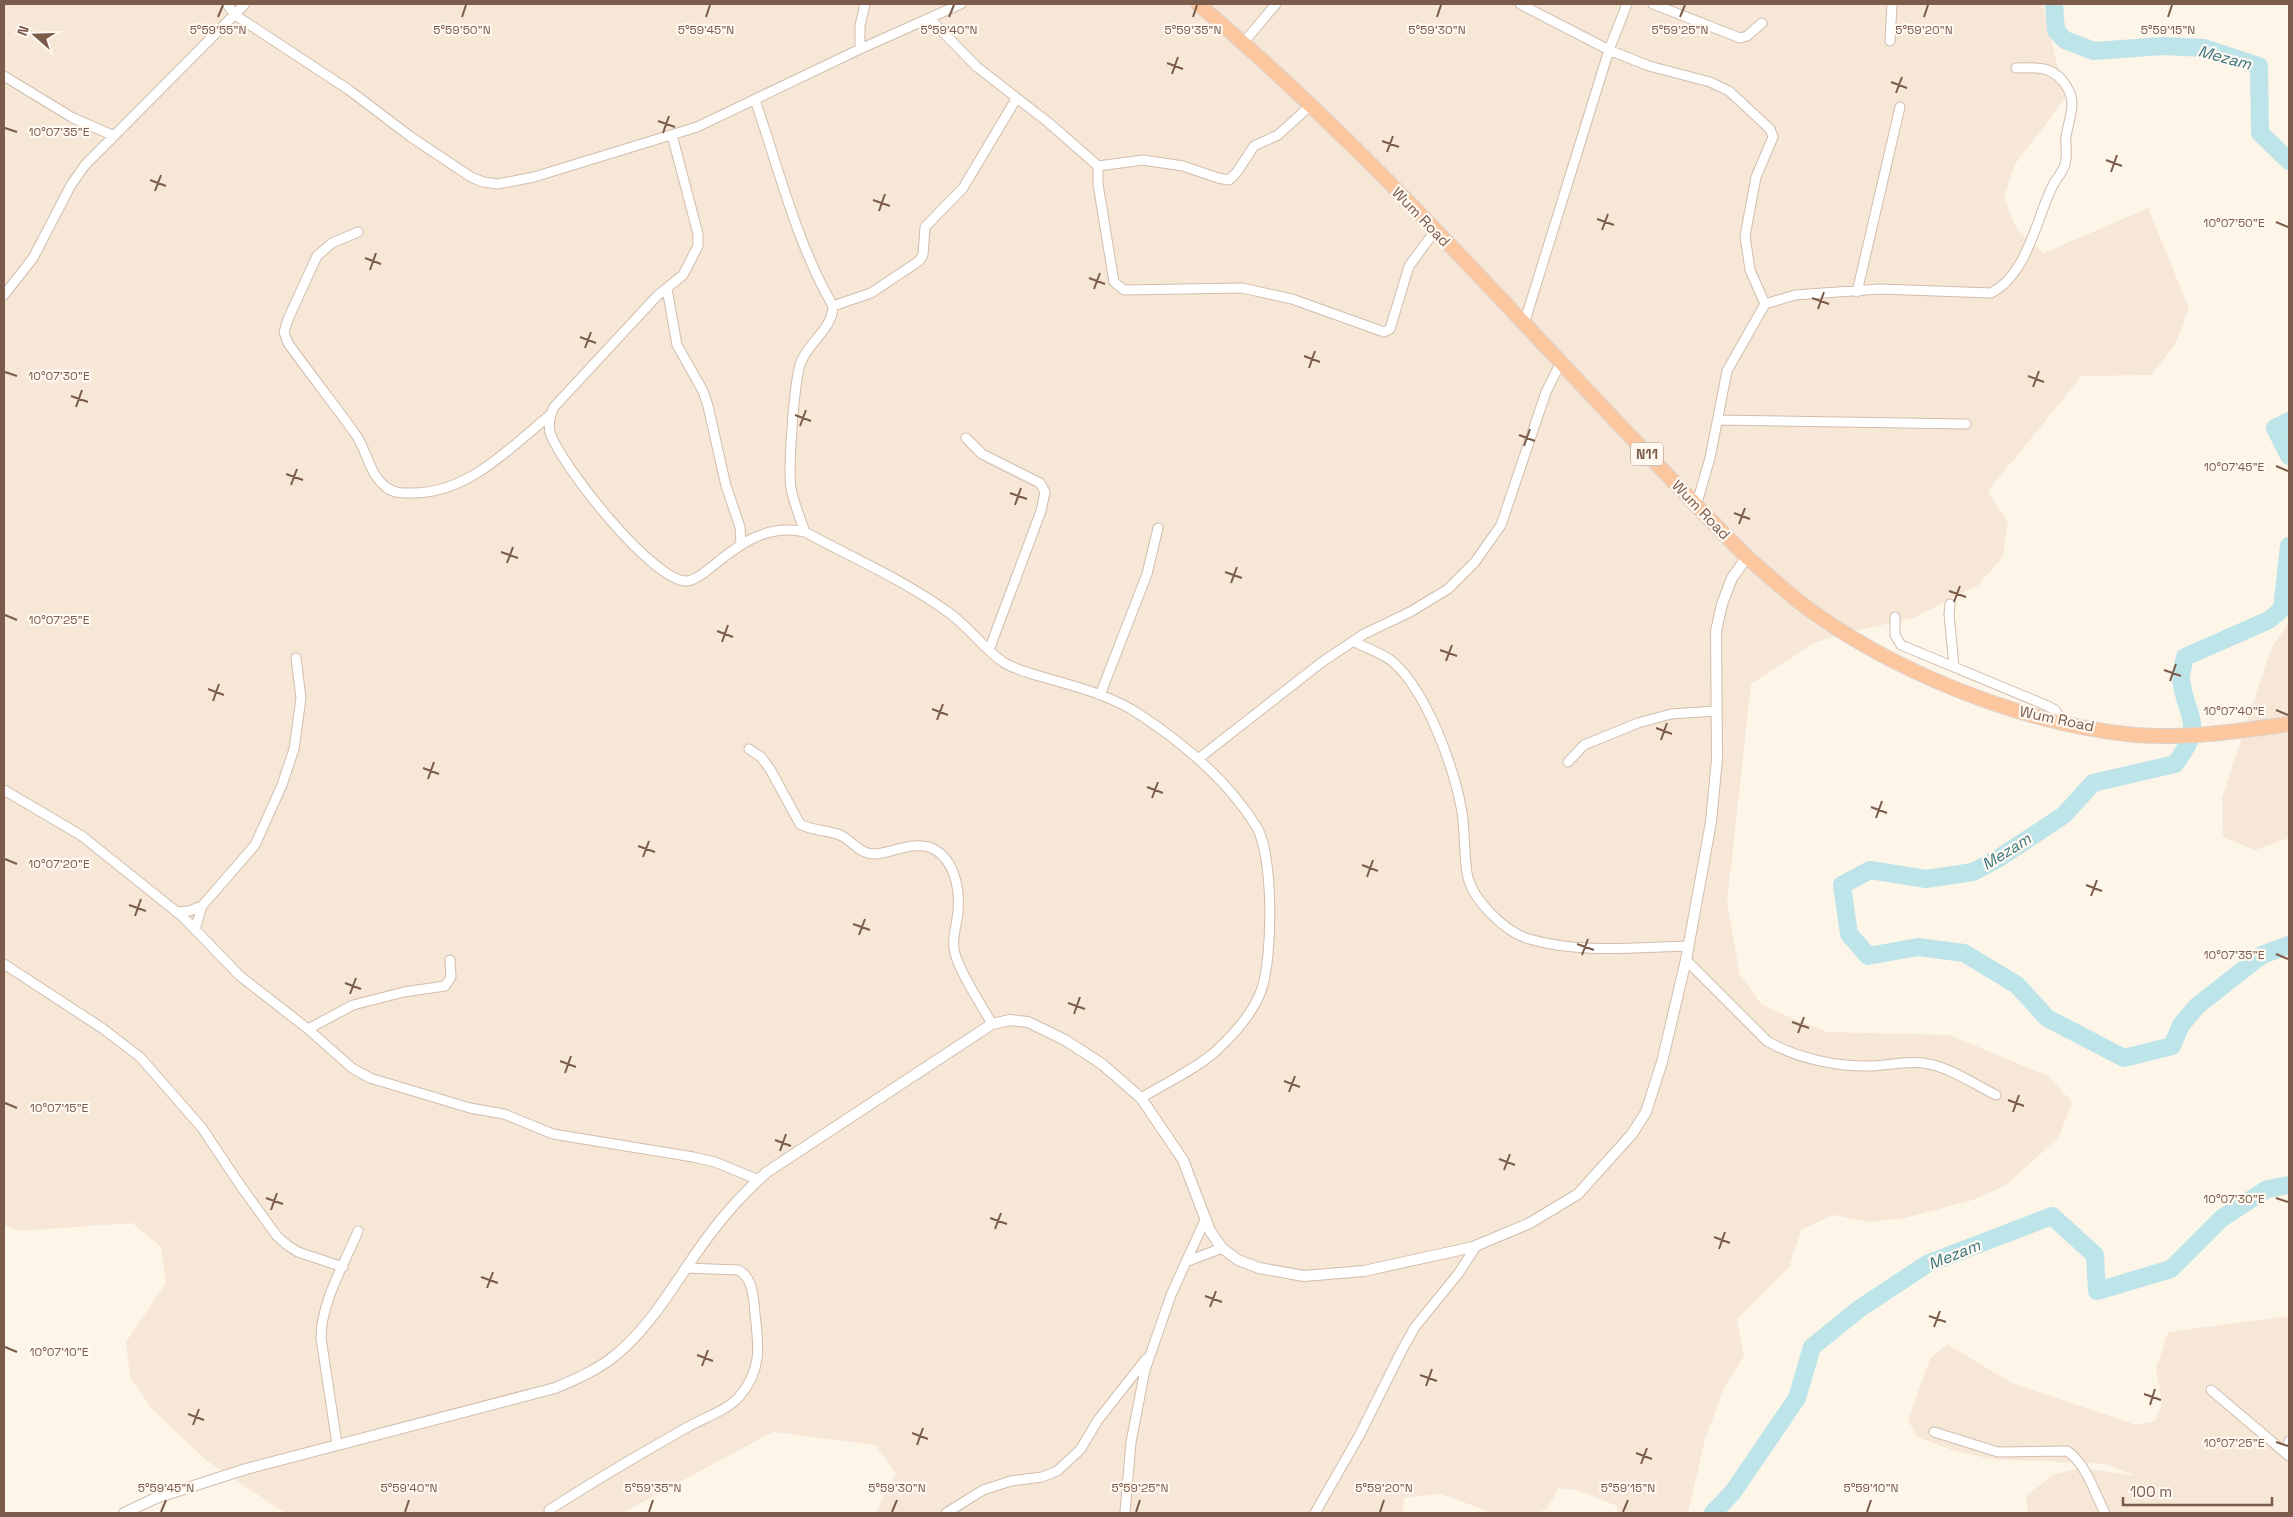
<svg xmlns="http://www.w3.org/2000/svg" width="2293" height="1517" viewBox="0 0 2293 1517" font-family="'Space Grotesk',sans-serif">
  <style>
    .residential { fill: #f6e7d7 }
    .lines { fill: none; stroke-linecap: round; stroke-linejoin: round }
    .river { stroke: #bce4e9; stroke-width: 18 }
    .minor-casing { stroke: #d2bdad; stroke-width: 11 }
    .tertiary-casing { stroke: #d2bdad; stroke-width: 12 }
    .trunk-casing { stroke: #ddd4d0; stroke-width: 16 }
    .minor { stroke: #fff; stroke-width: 9 }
    .tertiary { stroke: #fff; stroke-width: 10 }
    .trunk { stroke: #fcc69f; stroke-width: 14 }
    .ticks { fill: none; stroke: #7b5b4a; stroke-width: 2 }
    .labels { text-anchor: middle; stroke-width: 4.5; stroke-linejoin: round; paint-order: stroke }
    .shield { fill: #fff9f1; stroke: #a38a7c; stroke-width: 1 }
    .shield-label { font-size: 14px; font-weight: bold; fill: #7b5b4a }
    .street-label { font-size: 15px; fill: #7b5b4a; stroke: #fff9f1 }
    .water-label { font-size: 16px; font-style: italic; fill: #3c7680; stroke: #fff9f1 }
    .ticks-label { font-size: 12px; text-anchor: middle; fill: #7b5b4a; stroke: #fff9f1; stroke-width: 4.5; stroke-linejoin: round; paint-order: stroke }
  </style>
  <rect width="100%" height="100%" fill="#fef5e9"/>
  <path class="residential" d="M 4,4 L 2042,4 L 2060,75 L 2072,89 L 2015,164 L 2004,197 L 2017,230 L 2044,253 L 2148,208 L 2189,308 L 2175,344 L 2151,375 L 2082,376 L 1988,491 L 2008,523 L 2002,558 L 1978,585 L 1913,618 L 1845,633 L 1814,643 L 1751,684 L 1727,903 L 1740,975 L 1761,1004 L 1793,1019 L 1828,1032 L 1949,1035 L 2048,1076 L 2072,1102 L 2059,1137 L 2006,1185 L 1973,1200 L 1904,1218 L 1869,1222 L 1833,1215 L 1801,1230 L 1789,1267 L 1737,1319 L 1744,1356 L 1725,1386 L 1705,1439 L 1688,1513 L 1618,1513 L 1617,1506 L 1579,1491 L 1559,1488 L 1546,1510 L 1534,1513 L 1493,1513 L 1441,1494 L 1404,1498 L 1402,1513 L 876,1513 L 896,1473 L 875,1445 L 773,1432 L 622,1513 L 285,1513 L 205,1459 L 152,1409 L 130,1377 L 126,1342 L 166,1283 L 161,1247 L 132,1223 L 19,1231 L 4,1225 Z
    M 2289,622 L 2289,838 L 2255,850 L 2223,837 L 2222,798 L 2271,649 Z
    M 2289,1316 L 2289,1513 L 2028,1513 L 2026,1496 L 2054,1474 L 2083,1468 L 2136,1476 L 2106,1464 L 1992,1459 L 1955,1451 L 1917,1437 L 1908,1420 L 1930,1359 L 1947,1344 L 2012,1383 L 2136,1425 L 2155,1421 L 2162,1404 L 2156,1369 L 2168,1332 Z"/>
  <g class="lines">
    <path class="river" d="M 2054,4 L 2056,31 L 2065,40 L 2094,51 L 2163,46 L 2204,48 L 2259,66 L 2260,133 L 2289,161
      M 2289,421 L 2275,428 L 2289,456
      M 2289,546 L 2282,609 L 2269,620 L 2185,657 C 2184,664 2180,673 2181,680 C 2187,721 2206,723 2175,764 L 2093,783 L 2064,815 L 1999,858 L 1973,872 L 1926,879 L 1870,870 L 1842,885 L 1849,934 L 1868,956 L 1918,947 L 1964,953 L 2017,985 L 2047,1018 L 2124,1058 L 2172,1046 L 2181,1025 L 2197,1006 L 2262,955 L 2289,945
      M 1713,1513 L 1733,1492 L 1797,1398 L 1812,1347 L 1859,1309 L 1927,1264 L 2052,1216 L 2095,1255 L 2097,1291 L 2171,1269 L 2222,1218 L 2267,1189 L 2289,1185"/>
    <defs>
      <path id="minor" d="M 227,4 L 235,15 L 349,90 L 411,137 L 471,177 L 483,182 L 498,184 L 534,177 L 697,127 L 860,49 L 961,4
        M 1520,4 L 1609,50 L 1649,66 L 1710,82 L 1729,91 L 1770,129 L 1773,137 L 1756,177 L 1745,236 L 1750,270 L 1765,304
        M 1653,4 L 1740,38 L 1747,36 L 1762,23
        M 929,18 L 977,67 L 1049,123 L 1098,166 L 1143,160 L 1183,166 L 1218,178 L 1229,180 L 1237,172 L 1254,146 L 1278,135 L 1311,105
        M 1890,41 L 1892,4
        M 1244,42 L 1276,4
        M 860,49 L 860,26 L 865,4
        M 4,76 L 73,118 L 112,135
        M 755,100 C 779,169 796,242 833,306 C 833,328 809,342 801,362 C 794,380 788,469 791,488 C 794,504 800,518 805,532
        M 672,135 L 698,234 L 698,246 L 683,275 L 657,296 L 554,407 C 550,415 548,422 550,432 C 559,463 655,585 688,581 C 698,579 706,571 714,565 C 742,542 768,524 805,532 C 853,558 904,580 948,612 C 968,626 983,648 1003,662 C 1017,671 1037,675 1053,680 C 1082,688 1113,697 1139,714 C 1183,743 1228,781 1256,826 C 1274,855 1273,959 1261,991 C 1253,1013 1232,1036 1216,1051 C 1194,1070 1166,1083 1141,1098
        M 1098,166 L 1098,184 L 1114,282 L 1124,290 L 1242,288 L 1292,299 L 1384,332 L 1390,329 L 1409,266 L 1435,231
        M 358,232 L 332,243 L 317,256 L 288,319 L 284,332 L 288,343 C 310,374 334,404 356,435 C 367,451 369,474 386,487 C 394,494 405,493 415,493 C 469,492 510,448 550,415
        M 667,289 L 677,345 L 703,391 L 708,406 L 726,486 L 740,527 L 741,544
        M 1857,292 L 1900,107
        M 4,295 L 33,258 L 71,185 L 85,165 L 245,4
        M 833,306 L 871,293 L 919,261 L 923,255 L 925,227 L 963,188 L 1016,99
        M 1524,324 L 1609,50 L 1627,4
        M 1718,420 L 1966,424
        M 966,438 L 982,454 L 1040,483 L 1045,492 L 1041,511 L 989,650
        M 1696,506 L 1710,458 L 1727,371 L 1765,304 L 1795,295 L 1880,289 L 1991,293 C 2027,275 2036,220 2052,187 C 2056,179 2063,172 2065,164 C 2068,154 2065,146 2066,137 C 2068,121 2077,104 2068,89 C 2056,66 2038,67 2016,68
        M 1950,604 L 1949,614 L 1954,666
        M 1895,617 L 1895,635 L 1901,645 L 2048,706 L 2055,710 L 2063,722
        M 1353,641 C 1365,648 1383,653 1393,662 C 1427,692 1454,767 1462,812 C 1465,832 1464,853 1467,873 C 1471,899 1505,932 1529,939 C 1580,954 1637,947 1688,946
        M 1100,695 L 1147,574 L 1158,528
        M 749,749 L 761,757 L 770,769 L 800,824 C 812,831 827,830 840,835 C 853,841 860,855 876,854 C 893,852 912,842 929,847 C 954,856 960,888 958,911 C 957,926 950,942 956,957 C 964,980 980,1002 992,1024
        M 1198,759 L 1322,662 L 1364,634 L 1410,612 L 1448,589 L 1475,562 L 1501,525 L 1546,392 L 1561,362
        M 1568,762 L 1584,745 L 1638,723 L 1671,714 L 1716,711
        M 4,790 L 82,836 L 183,917 L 240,976 L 308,1029 L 352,1068 L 370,1078 L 470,1108 L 504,1114 L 553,1134 L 693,1157 L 715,1162 L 759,1180
        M 176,912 L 189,911 L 202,906
        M 195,930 L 202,906 L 255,845 L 282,785 L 294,749 L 301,698 L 296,658
        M 1686,960 L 1767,1041 C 1798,1059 1838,1067 1873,1066 C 1889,1065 1907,1061 1923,1063 C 1948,1066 1974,1084 1996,1095
        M 4,964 L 102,1028 L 140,1057 L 202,1128 L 240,1185 L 277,1236 L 287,1245 L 298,1252 L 343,1267
        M 308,1029 L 353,1005 L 404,992 L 445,986 L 451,977 L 450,960
        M 1188,1261 L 1222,1248
        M 2211,1390 L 2289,1456
        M 1934,1432 L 1998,1452 L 2067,1451 C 2086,1463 2095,1494 2105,1513
        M 337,1444 L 321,1338 C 321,1302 344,1265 358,1231
        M 2286,1453 L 2289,1441
        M 549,1510 C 594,1481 640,1454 686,1428 C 703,1418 726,1411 739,1397 C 762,1370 759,1347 755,1314 C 754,1301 753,1276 738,1270 L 686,1268
        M 1125,1512 L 1131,1442 L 1145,1370 L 1171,1295 L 1205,1220
        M 946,1513 L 983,1490 L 1011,1481 L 1042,1477 L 1057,1471 L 1080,1450 L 1098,1420 L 1146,1359
        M 1315,1513 L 1359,1436 L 1402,1350 L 1415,1327 L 1458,1274 L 1477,1245"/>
      <path id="tertiary" d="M 124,1513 L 156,1498 L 246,1469 L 555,1388 C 574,1380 591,1373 608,1361 C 652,1329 678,1276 710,1234 C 727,1211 746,1191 767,1172 L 992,1024 L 1010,1020 L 1028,1022 L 1065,1040 L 1102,1064 L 1141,1098 L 1183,1160 L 1210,1231 L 1222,1248 L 1238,1260 L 1259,1268 L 1304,1276 L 1364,1271 L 1473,1247 L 1530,1223 L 1578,1194 L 1632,1134 L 1646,1112 L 1662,1062 L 1686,960 L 1711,822 L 1717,759 L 1716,631 L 1722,604 L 1732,578 L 1747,557"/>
      <path id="trunk" d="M 1198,4 C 1397,172 1563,373 1747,557 C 1764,572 1781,587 1798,601 C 1889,671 2022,724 2135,735 C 2186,739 2239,731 2289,724"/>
    </defs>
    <use href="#minor" class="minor-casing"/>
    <use href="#tertiary" class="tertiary-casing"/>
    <use href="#trunk" class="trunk-casing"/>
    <use href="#minor" class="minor"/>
    <use href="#tertiary" class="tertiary"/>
    <use href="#trunk" class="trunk"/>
  </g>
  <path class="ticks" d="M 218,17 L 223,5M 462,17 L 466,5M 706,17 L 710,5M 949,17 L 954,5M 1193,17 L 1197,5M 1437,17 L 1441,5M 1680,17 L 1685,5M 1924,17 L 1928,5M 2168,17 L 2172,5M 1167,63 L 1183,69M 1172,74 L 1178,57M 1891,82 L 1907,88M 1896,93 L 1902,77M 658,121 L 675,127M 5,128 L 17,132M 663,133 L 669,116M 1382,141 L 1399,147M 1387,152 L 1393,136M 2106,160 L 2122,166M 2111,172 L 2117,155M 150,180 L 166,186M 155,191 L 161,175M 873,200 L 890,206M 879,211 L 885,194M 1597,219 L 1614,225M 2276,222 L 2288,227M 1602,230 L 1608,214M 365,258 L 381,264M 370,270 L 376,253M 1089,278 L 1105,284M 1094,289 L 1100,273M 1812,298 L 1829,304M 1818,309 L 1824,292M 580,337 L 596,343M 585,348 L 591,332M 1304,356 L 1320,362M 1309,368 L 1315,351M 5,372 L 17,376M 2028,376 L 2044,382M 2033,387 L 2039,371M 71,396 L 88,402M 76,407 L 82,390M 795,415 L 811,421M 800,426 L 806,410M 1519,435 L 1535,441M 1524,446 L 1530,429M 2276,466 L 2288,471M 286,474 L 303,480M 291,485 L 297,469M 1010,493 L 1027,499M 1015,505 L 1021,488M 1734,513 L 1750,519M 1739,524 L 1745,508M 501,552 L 518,558M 507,563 L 513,547M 1225,572 L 1242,578M 1231,583 L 1237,567M 1949,591 L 1966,597M 1954,602 L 1960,586M 5,615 L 17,620M 717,631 L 733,637M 722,642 L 728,625M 1440,650 L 1457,656M 1446,661 L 1452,645M 2164,670 L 2181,676M 2170,681 L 2176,664M 208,689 L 224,695M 213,701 L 219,684M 932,709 L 948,715M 2276,710 L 2288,715M 937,720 L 943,704M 1656,728 L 1672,734M 1661,740 L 1667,723M 423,768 L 439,774M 428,779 L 434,762M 1147,787 L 1163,793M 1152,798 L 1158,782M 1871,807 L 1887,813M 1876,818 L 1882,801M 638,846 L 655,852M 643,857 L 649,841M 5,859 L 17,864M 1362,865 L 1378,871M 1367,877 L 1373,860M 2086,885 L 2102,891M 2091,896 L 2097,880M 129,905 L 146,911M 135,916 L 141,899M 853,924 L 870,930M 859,935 L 865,919M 1577,944 L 1594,950M 2276,954 L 2288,959M 1582,955 L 1588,939M 345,983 L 361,989M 350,994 L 356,978M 1068,1003 L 1085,1009M 1074,1014 L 1080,997M 1792,1022 L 1809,1028M 1798,1033 L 1804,1017M 560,1061 L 576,1067M 565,1073 L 571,1056M 1284,1081 L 1300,1087M 1289,1092 L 1295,1076M 2008,1100 L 2024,1106M 5,1103 L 17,1108M 2013,1112 L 2019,1095M 775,1140 L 791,1146M 780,1151 L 786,1134M 1499,1159 L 1515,1165M 1504,1170 L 1510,1154M 266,1198 L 283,1204M 2276,1198 L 2288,1202M 271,1210 L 277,1193M 990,1218 L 1007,1224M 995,1229 L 1001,1213M 1714,1237 L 1730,1243M 1719,1249 L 1725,1232M 481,1277 L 498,1283M 487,1288 L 493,1272M 1205,1296 L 1222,1302M 1210,1307 L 1216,1291M 1929,1316 L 1946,1322M 1934,1327 L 1940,1311M 5,1347 L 17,1352M 697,1355 L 713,1361M 702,1366 L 708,1350M 1420,1375 L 1437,1381M 1426,1386 L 1432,1369M 2144,1394 L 2161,1400M 2150,1405 L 2155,1389M 188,1414 L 204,1420M 193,1425 L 199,1409M 912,1433 L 928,1439M 2276,1442 L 2288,1446M 917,1445 L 923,1428M 1636,1453 L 1652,1459M 1641,1464 L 1647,1448M 161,1512 L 166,1500M 405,1512 L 409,1500M 649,1512 L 653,1500M 892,1512 L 897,1500M 1136,1512 L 1140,1500M 1380,1512 L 1384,1500M 1623,1512 L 1628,1500M 1867,1512 L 1871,1500"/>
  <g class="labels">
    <rect class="shield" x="1631" y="442.5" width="32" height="23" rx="4"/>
    <g class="shield-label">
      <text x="1647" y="459">N11</text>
    </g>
    <g class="street-label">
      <text transform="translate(1421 217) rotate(46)" y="5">Wum Road</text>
      <text transform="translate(1701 510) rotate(46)" y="5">Wum Road</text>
      <text transform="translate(2057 719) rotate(12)" y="5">Wum Road</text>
    </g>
    <g class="water-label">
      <text transform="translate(2225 57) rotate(15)" y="6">Mezam</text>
      <text transform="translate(2006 851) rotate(-32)" y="6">Mezam</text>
      <text transform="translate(1954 1254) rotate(-22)" y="6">Mezam</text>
    </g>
  </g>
  <g class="ticks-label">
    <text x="218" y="34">5°59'55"N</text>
    <text x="706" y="34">5°59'45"N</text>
    <text x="949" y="34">5°59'40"N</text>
    <text x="1193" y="34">5°59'35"N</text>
    <text x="1437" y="34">5°59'30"N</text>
    <text x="1680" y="34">5°59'25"N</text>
    <text x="1924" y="34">5°59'20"N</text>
    <text x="2168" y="34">5°59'15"N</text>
    <text x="462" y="34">5°59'50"N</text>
    <text x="59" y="136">10°07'35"E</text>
    <text x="2234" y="227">10°07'50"E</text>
    <text x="59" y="380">10°07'30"E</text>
    <text x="2234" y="471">10°07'45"E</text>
    <text x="59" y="624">10°07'25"E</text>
    <text x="2234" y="715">10°07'40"E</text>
    <text x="59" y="868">10°07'20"E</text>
    <text x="2234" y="959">10°07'35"E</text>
    <text x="59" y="1112">10°07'15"E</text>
    <text x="2234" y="1203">10°07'30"E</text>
    <text x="59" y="1356">10°07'10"E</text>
    <text x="2234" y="1447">10°07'25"E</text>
    <text x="166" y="1492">5°59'45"N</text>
    <text x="409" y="1492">5°59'40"N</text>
    <text x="653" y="1492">5°59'35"N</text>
    <text x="897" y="1492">5°59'30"N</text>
    <text x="1140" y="1492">5°59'25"N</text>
    <text x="1384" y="1492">5°59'20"N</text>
    <text x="1628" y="1492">5°59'15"N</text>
    <text x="1871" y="1492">5°59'10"N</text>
  </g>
  <rect width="2293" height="1517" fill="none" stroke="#7b5b4a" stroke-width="10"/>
  <g transform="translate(35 35) rotate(290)" stroke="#fff9f1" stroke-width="4" paint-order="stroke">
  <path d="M0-4L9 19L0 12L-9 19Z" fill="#7b5b4a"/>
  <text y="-8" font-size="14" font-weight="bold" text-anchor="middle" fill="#7b5b4a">N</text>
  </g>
  <path d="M2123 1497v8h149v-8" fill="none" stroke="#7b5b4a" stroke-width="2.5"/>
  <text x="2130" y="1497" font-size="15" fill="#7b5b4a" stroke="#fff9f1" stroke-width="4" paint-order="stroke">100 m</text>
</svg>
